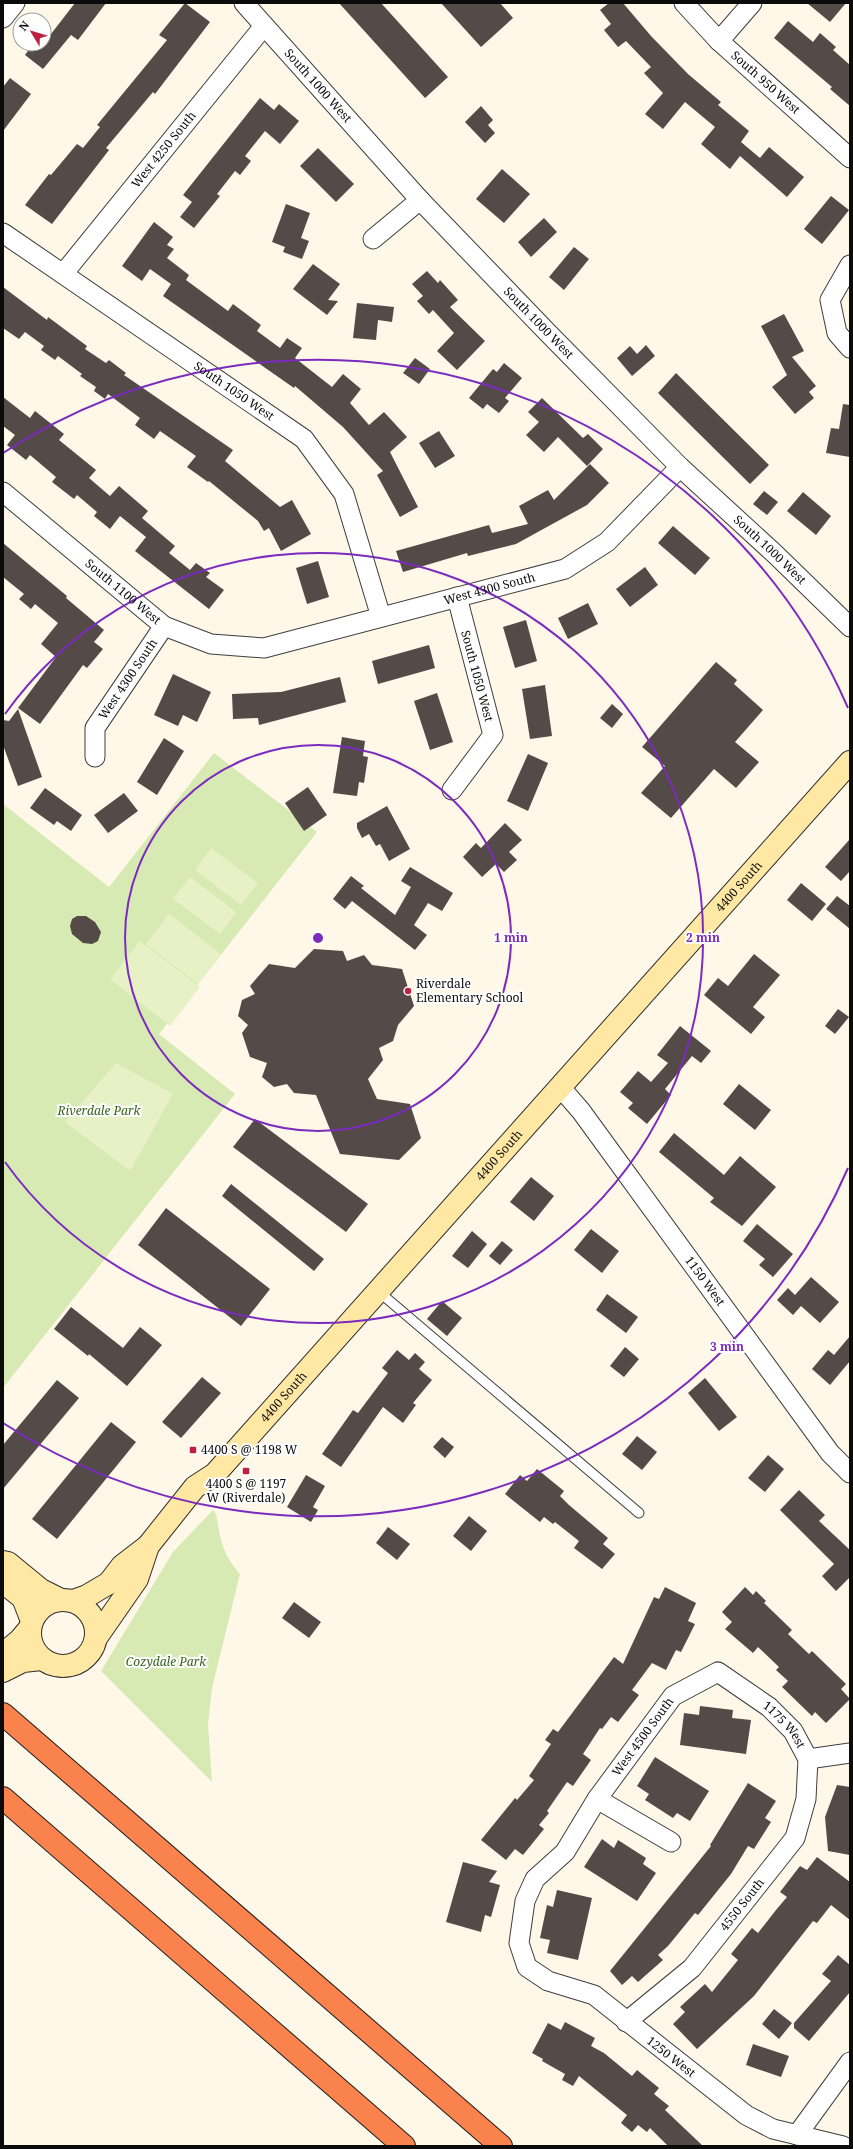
<svg xmlns="http://www.w3.org/2000/svg" width="853" height="2149" viewBox="0 0 853 2149" font-family="'Noto Serif',serif">
  <style>
    .green { fill: #d7eab3 }
    .pitch { fill: #e8f1c5 }
    .building { fill: #544a47 }
    .lines { fill: none; stroke-linecap: round; stroke-linejoin: round }
    .lane-casing { stroke: #3e3e3e; stroke-width: 11 }
    .street-casing { stroke: #3e3e3e; stroke-width: 21 }
    .secondary-casing { stroke: #2d2d2d; stroke-width: 24 }
    .highway-casing { stroke: #1c1c1c; stroke-width: 24 }
    .lane { stroke: #fff; stroke-width: 9 }
    .street { stroke: #fff; stroke-width: 19 }
    .secondary { stroke: #ffe8a4; stroke-width: 22 }
    .highway { stroke: #f9824d; stroke-width: 22 }
    .ring { fill: none; stroke: #7b2cbf; stroke-width: 2 }
    .poi-dot { fill: #bf203f; stroke: #fff; stroke-width: 1.5 }
    .labels { text-anchor: middle; stroke-width: 4; stroke-linejoin: round; paint-order: stroke }
    .street-label { font-size: 12px; fill: #0b0b0b; stroke: #fff }
    .poi-label { font-size: 12px; fill: #0b0b0b; stroke: #fff; text-anchor: start }
    .park-label { font-size: 12px; font-style: italic; fill: #35641a; stroke: #fff }
    .centre { fill: #7b2cbf; stroke: #fff; stroke-width: 2 }
    .ring-label { font-size: 12px; text-anchor: middle; font-weight: bold; fill: #7b2cbf; stroke: #fff; stroke-width: 4; stroke-linejoin: round; paint-order: stroke }
  </style>
  <rect width="100%" height="100%" fill="#fff8e9"/>
  <path class="green" d="M 214,753 L 317,832 L 159,1034 L 235,1094 L 3,1388 L 3,804 L 109,887 Z
    M 213,1510 L 216,1514 C 221,1541 222,1553 240,1574 L 212,1688 L 208,1724 L 212,1782 L 101,1671 L 173,1552 Z"/>
  <path class="pitch" d="M 211,848 L 258,883 L 241,905 L 195,870 Z
    M 190,877 L 236,912 L 220,934 L 173,899 Z
    M 169,914 L 221,954 L 198,984 L 146,944 Z
    M 140,941 L 200,987 L 170,1026 L 110,979 Z
    M 116,1063 L 173,1094 L 130,1171 L 65,1122 Z"/>
  <path class="building" d="M 75,3 L 106,3 L 78,40 L 71,35 L 43,69 L 25,55 L 33,44 L 44,44 L 44,28 L 51,34 Z
    M 185,3 L 210,22 L 155,94 L 153,92 L 106,148 L 109,150 L 52,224 L 25,205 L 49,174 L 51,175 L 77,144 L 83,148 L 100,127 L 97,125 L 167,40 L 159,35 Z
    M 339,3 L 381,3 L 448,77 L 425,98 Z
    M 441,3 L 500,3 L 513,18 L 481,47 Z
    M 609,3 L 623,3 L 651,36 L 688,74 L 721,102 L 718,105 L 749,131 L 741,142 L 760,158 L 769,147 L 804,177 L 787,197 L 740,156 L 730,169 L 701,144 L 715,127 L 685,102 L 663,129 L 645,114 L 663,93 L 644,73 L 651,67 L 626,41 L 618,47 L 604,30 L 611,24 L 600,10 Z
    M 807,3 L 846,3 L 830,22 Z
    M 788,21 L 813,42 L 820,33 L 836,47 L 833,50 L 850,65 L 850,106 L 830,89 L 832,87 L 774,38 Z
    M 10,78 L 31,94 L 3,131 L 3,87 Z
    M 260,98 L 274,110 L 279,104 L 299,121 L 280,144 L 265,131 L 245,156 L 251,161 L 240,175 L 235,171 L 217,194 L 220,196 L 194,228 L 180,217 L 192,202 L 183,195 Z
    M 481,106 L 493,120 L 488,125 L 495,133 L 485,143 L 465,122 Z
    M 318,148 L 354,184 L 336,202 L 300,166 Z
    M 502,169 L 530,194 L 504,223 L 476,199 Z
    M 831,196 L 849,210 L 822,244 L 804,229 Z
    M 286,204 L 310,213 L 301,238 L 309,241 L 302,259 L 283,252 L 285,247 L 272,242 Z
    M 544,218 L 557,232 L 531,257 L 518,242 Z
    M 154,222 L 173,237 L 167,245 L 174,249 L 167,258 L 189,275 L 186,280 L 228,311 L 233,304 L 261,325 L 257,331 L 280,348 L 287,338 L 302,348 L 295,358 L 332,387 L 343,374 L 361,389 L 350,403 L 369,425 L 384,412 L 407,437 L 390,452 L 418,507 L 400,517 L 377,475 L 383,471 L 343,427 L 295,386 L 294,388 L 163,296 L 171,284 L 150,269 L 142,281 L 122,266 Z
    M 574,247 L 589,259 L 564,290 L 549,277 Z
    M 313,264 L 340,284 L 328,300 L 338,301 L 327,315 L 293,289 Z
    M 427,271 L 438,283 L 440,280 L 458,300 L 450,307 L 485,341 L 457,370 L 437,351 L 454,333 L 433,310 L 429,314 L 417,301 L 423,296 L 412,284 Z
    M 3,287 L 47,320 L 48,317 L 87,346 L 85,349 L 106,363 L 109,360 L 126,373 L 124,375 L 233,450 L 225,461 L 280,507 L 292,500 L 311,534 L 281,551 L 269,528 L 264,531 L 258,521 L 209,481 L 208,482 L 187,467 L 196,456 L 160,431 L 154,439 L 135,425 L 140,418 L 108,394 L 105,399 L 94,391 L 96,387 L 80,376 L 82,374 L 58,356 L 55,360 L 41,350 L 44,346 L 25,332 L 19,339 L 3,328 Z
    M 357,303 L 394,307 L 392,322 L 378,320 L 376,340 L 353,338 Z
    M 784,314 L 804,351 L 792,357 L 816,386 L 809,392 L 814,398 L 795,414 L 772,387 L 787,375 L 761,326 Z
    M 646,345 L 655,356 L 632,376 L 617,358 L 630,346 L 637,354 Z
    M 415,358 L 430,369 L 419,384 L 403,373 Z
    M 504,363 L 522,378 L 505,398 L 509,401 L 499,413 L 487,404 L 483,409 L 469,398 L 493,369 L 497,372 Z
    M 676,373 L 769,465 L 750,484 L 658,393 Z
    M 3,397 L 30,418 L 35,411 L 64,434 L 59,440 L 96,470 L 89,478 L 110,496 L 119,486 L 148,511 L 142,518 L 175,546 L 169,553 L 190,570 L 196,563 L 210,573 L 206,577 L 224,590 L 209,609 L 135,551 L 146,537 L 120,516 L 110,529 L 94,516 L 97,512 L 77,495 L 74,499 L 52,482 L 56,477 L 30,455 L 26,460 L 7,445 L 15,435 L 3,426 Z
    M 542,398 L 583,438 L 588,434 L 603,449 L 587,466 L 558,437 L 544,452 L 526,435 L 539,422 L 528,412 Z
    M 843,404 L 850,405 L 850,457 L 826,453 L 831,428 L 839,429 Z
    M 439,431 L 455,456 L 435,468 L 419,443 Z
    M 590,464 L 609,483 L 587,505 L 516,544 L 468,556 L 467,553 L 403,572 L 396,551 L 489,525 L 492,533 L 528,524 L 519,506 L 548,490 L 554,500 Z
    M 764,491 L 778,502 L 767,515 L 753,504 Z
    M 803,492 L 831,516 L 816,535 L 787,511 Z
    M 673,526 L 710,558 L 695,575 L 658,543 Z
    M 3,543 L 67,596 L 66,598 L 104,630 L 94,642 L 103,649 L 87,668 L 83,665 L 40,724 L 18,708 L 56,657 L 41,644 L 58,623 L 35,604 L 31,609 L 19,599 L 24,594 L 3,577 Z
    M 318,561 L 329,597 L 307,604 L 296,568 Z
    M 645,567 L 658,585 L 630,607 L 616,589 Z
    M 588,603 L 598,624 L 568,639 L 558,618 Z
    M 526,620 L 537,661 L 515,668 L 503,627 Z
    M 429,645 L 435,668 L 378,684 L 372,661 Z
    M 716,662 L 737,680 L 734,684 L 763,710 L 735,742 L 759,762 L 736,788 L 714,769 L 671,818 L 641,793 L 665,766 L 642,747 Z
    M 173,674 L 211,692 L 197,722 L 183,715 L 178,726 L 154,715 Z
    M 340,677 L 346,702 L 259,725 L 258,718 L 233,719 L 232,694 L 281,692 Z
    M 545,685 L 552,736 L 530,739 L 522,689 Z
    M 437,693 L 453,742 L 430,750 L 414,701 Z
    M 612,704 L 623,714 L 612,728 L 600,718 Z
    M 18,709 L 42,777 L 18,786 L 3,745 L 3,720 L 9,721 Z
    M 342,737 L 365,741 L 363,756 L 368,757 L 364,783 L 359,782 L 357,796 L 333,793 Z
    M 164,738 L 184,751 L 157,795 L 137,782 Z
    M 528,754 L 548,763 L 528,811 L 507,801 Z
    M 308,787 L 327,815 L 304,831 L 285,803 Z
    M 45,788 L 82,815 L 71,831 L 57,821 L 54,825 L 30,808 Z
    M 124,793 L 138,811 L 108,833 L 94,815 Z
    M 387,806 L 410,849 L 389,861 L 380,844 L 376,846 L 369,834 L 362,838 L 357,828 L 357,823 Z
    M 505,823 L 522,840 L 509,852 L 517,860 L 504,872 L 496,864 L 482,877 L 463,857 L 476,843 L 481,848 Z
    M 850,839 L 850,871 L 841,881 L 825,867 Z
    M 410,867 L 453,893 L 442,911 L 428,903 L 414,925 L 427,935 L 415,950 L 352,901 L 345,909 L 333,899 L 351,876 L 364,886 L 361,888 L 395,915 L 411,887 L 401,881 Z
    M 801,883 L 826,904 L 812,921 L 787,900 Z
    M 837,896 L 850,906 L 850,929 L 826,909 Z
    M 77,916 L 86,916 L 95,922 L 101,932 L 98,941 L 92,944 L 83,943 L 72,934 L 70,926 L 72,919 Z
    M 314,949 L 343,951 L 347,961 L 364,955 L 372,965 L 402,969 L 414,1006 L 398,1025 L 393,1041 L 379,1048 L 383,1060 L 368,1079 L 377,1099 L 410,1104 L 421,1138 L 399,1160 L 340,1154 L 316,1095 L 294,1093 L 287,1084 L 274,1087 L 262,1077 L 267,1063 L 250,1057 L 242,1033 L 248,1025 L 238,1016 L 242,1000 L 255,994 L 250,986 L 269,964 L 295,968 Z
    M 754,954 L 780,975 L 753,1007 L 765,1017 L 751,1034 L 704,995 L 718,978 L 728,986 Z
    M 838,1009 L 849,1017 L 835,1034 L 825,1026 Z
    M 680,1026 L 711,1051 L 701,1063 L 692,1056 L 665,1089 L 671,1095 L 647,1124 L 628,1108 L 633,1103 L 620,1092 L 638,1071 L 651,1082 L 668,1063 L 657,1055 Z
    M 739,1084 L 771,1110 L 755,1130 L 723,1104 Z
    M 255,1119 L 368,1204 L 346,1232 L 233,1147 Z
    M 674,1133 L 724,1175 L 740,1156 L 776,1187 L 742,1226 L 710,1202 L 714,1198 L 659,1152 Z
    M 531,1177 L 554,1196 L 534,1221 L 510,1202 Z
    M 231,1184 L 324,1259 L 314,1271 L 222,1196 Z
    M 166,1208 L 270,1289 L 241,1326 L 138,1245 Z
    M 757,1224 L 793,1254 L 773,1277 L 759,1265 L 765,1259 L 743,1241 Z
    M 591,1229 L 619,1251 L 602,1273 L 574,1250 Z
    M 472,1231 L 487,1244 L 468,1268 L 452,1256 Z
    M 502,1241 L 513,1250 L 500,1265 L 489,1256 Z
    M 811,1277 L 839,1302 L 820,1323 L 801,1306 L 793,1315 L 777,1300 L 788,1288 L 795,1295 Z
    M 607,1294 L 638,1317 L 626,1333 L 596,1310 Z
    M 442,1301 L 462,1318 L 447,1336 L 427,1319 Z
    M 71,1307 L 123,1348 L 140,1327 L 162,1345 L 127,1386 L 89,1354 L 88,1356 L 54,1329 Z
    M 850,1336 L 850,1361 L 830,1385 L 812,1369 L 828,1350 L 834,1355 Z
    M 625,1347 L 639,1359 L 624,1377 L 610,1366 Z
    M 397,1350 L 409,1360 L 415,1353 L 425,1362 L 419,1369 L 432,1380 L 413,1403 L 416,1405 L 403,1423 L 383,1407 L 341,1467 L 322,1454 L 353,1410 L 358,1413 L 388,1373 L 382,1368 Z
    M 202,1377 L 221,1393 L 181,1438 L 162,1422 Z
    M 705,1378 L 737,1417 L 719,1431 L 688,1393 Z
    M 57,1380 L 79,1398 L 3,1489 L 3,1445 Z
    M 111,1422 L 136,1442 L 57,1539 L 32,1519 Z
    M 637,1436 L 657,1452 L 642,1470 L 622,1454 Z
    M 442,1437 L 454,1447 L 445,1458 L 433,1447 Z
    M 768,1455 L 784,1469 L 765,1492 L 748,1478 Z
    M 537,1469 L 564,1491 L 560,1496 L 569,1505 L 608,1538 L 603,1544 L 615,1554 L 602,1569 L 574,1548 L 579,1541 L 555,1522 L 553,1524 L 544,1517 L 540,1522 L 505,1494 L 520,1475 L 527,1481 Z
    M 306,1475 L 325,1486 L 313,1507 L 318,1510 L 311,1522 L 287,1507 Z
    M 799,1490 L 825,1515 L 819,1521 L 850,1550 L 850,1577 L 836,1591 L 822,1576 L 834,1564 L 780,1510 Z
    M 469,1516 L 487,1531 L 471,1551 L 453,1536 Z
    M 388,1527 L 410,1544 L 397,1560 L 376,1543 Z
    M 665,1587 L 696,1603 L 688,1621 L 695,1624 L 681,1652 L 676,1650 L 666,1670 L 652,1663 L 632,1690 L 639,1695 L 618,1722 L 611,1717 L 602,1729 L 600,1728 L 583,1754 L 591,1760 L 573,1786 L 567,1782 L 547,1811 L 549,1813 L 539,1825 L 544,1829 L 523,1855 L 515,1849 L 506,1860 L 481,1840 L 515,1798 L 517,1800 L 534,1780 L 529,1776 L 551,1744 L 545,1740 L 553,1729 L 558,1732 L 614,1657 L 623,1664 L 654,1597 L 659,1599 Z
    M 745,1587 L 753,1595 L 756,1591 L 766,1601 L 764,1603 L 792,1630 L 788,1634 L 809,1654 L 812,1651 L 846,1684 L 841,1689 L 850,1699 L 826,1723 L 815,1712 L 812,1716 L 782,1687 L 788,1681 L 776,1670 L 779,1667 L 758,1647 L 753,1653 L 725,1629 L 732,1622 L 722,1612 Z
    M 294,1602 L 321,1622 L 309,1638 L 282,1618 Z
    M 700,1706 L 733,1710 L 732,1718 L 751,1720 L 746,1754 L 680,1745 L 684,1713 L 699,1715 Z
    M 655,1757 L 709,1791 L 690,1821 L 677,1813 L 673,1818 L 645,1800 L 649,1794 L 637,1786 Z
    M 748,1783 L 776,1801 L 765,1818 L 771,1822 L 754,1849 L 748,1846 L 731,1874 L 698,1915 L 695,1913 L 668,1946 L 658,1955 L 663,1960 L 638,1982 L 632,1976 L 622,1985 L 610,1971 L 711,1846 L 710,1845 Z
    M 837,1785 L 850,1787 L 850,1855 L 828,1851 L 825,1817 Z
    M 602,1839 L 614,1848 L 618,1840 L 646,1858 L 643,1864 L 656,1873 L 637,1901 L 584,1867 Z
    M 817,1857 L 850,1882 L 850,1920 L 831,1905 L 817,1923 L 813,1921 L 754,1996 L 697,2049 L 673,2024 L 685,2012 L 680,2007 L 705,1984 L 712,1992 L 738,1960 L 731,1954 L 752,1928 L 758,1933 L 776,1910 L 787,1897 L 780,1892 L 800,1866 L 807,1870 Z
    M 463,1862 L 497,1871 L 489,1882 L 500,1885 L 491,1917 L 485,1915 L 481,1932 L 446,1922 Z
    M 557,1890 L 592,1898 L 578,1960 L 547,1953 L 550,1940 L 540,1938 L 547,1905 L 553,1907 Z
    M 838,1955 L 850,1965 L 850,1992 L 809,2041 L 794,2028 L 794,2023 L 831,1981 L 822,1974 Z
    M 774,2009 L 792,2023 L 779,2039 L 762,2024 Z
    M 565,2022 L 595,2038 L 591,2046 L 604,2053 L 632,2076 L 637,2070 L 659,2088 L 654,2094 L 669,2106 L 665,2110 L 703,2146 L 668,2146 L 650,2128 L 647,2132 L 638,2125 L 632,2132 L 621,2123 L 627,2115 L 579,2076 L 573,2086 L 562,2080 L 565,2074 L 542,2061 L 543,2059 L 532,2053 L 548,2023 L 561,2030 Z
    M 753,2044 L 789,2056 L 781,2077 L 746,2065 Z"/>
  <g class="lines">
    <defs>
      <path id="lane" d="M 378,1291 L 639,1513"/>
      <g id="street">
        <path id="s1" d="M 244,3 L 420,200 L 548,333 L 680,467 L 775,554 L 850,627"/>
        <path id="s2" d="M 684,3 L 719,41 L 850,158"/>
        <path d="M 3,18 L 15,3"/>
        <path d="M 719,41 L 752,3"/>
        <path id="s3" d="M 3,233 L 304,439 L 344,494 L 381,617"/>
        <path d="M 373,239 L 420,200"/>
        <path d="M 850,265 L 830,300 L 837,333 L 850,348"/>
        <path id="s4" d="M 63,274 L 264,26"/>
        <path id="s5" d="M 3,492 L 164,626 L 211,644 L 264,648 L 565,569 L 607,542 L 680,467"/>
        <path id="s6" d="M 95,757 L 95,728 L 164,626"/>
        <path d="M 452,790 L 493,735 L 457,597"/>
        <path id="s7" d="M 561,1088 L 581,1111 L 830,1453 L 850,1473"/>
        <path d="M 597,1799 L 671,1842"/>
        <path id="s8" d="M 626,2022 L 692,1968 L 795,1838 L 806,1799 L 808,1759"/>
        <path d="M 797,2135 L 850,2062"/>
        <path id="s9" d="M 843,2146 L 773,2129 L 746,2115 L 594,1995 L 548,1981 L 527,1967 L 519,1943 L 525,1901 L 535,1879 L 565,1852 L 597,1799 L 673,1696 L 718,1672 L 769,1707 L 793,1731 L 808,1759 L 850,1753"/>
      </g>
      <g id="secondary">
        <path d="M 3,1562 L 8,1563 L 41,1590 L 61,1600"/>
        <path d="M 3,1582 L 23,1598 L 32,1621"/>
        <circle cx="63" cy="1633" r="33"/>
        <path id="s10" d="M 73,1601 L 87,1596 L 109,1583 L 122,1566 L 148,1546 L 195,1487 L 215,1474 L 850,762"/>
        <path d="M 96,1638 L 137,1579 L 148,1546"/>
        <path d="M 3,1654 L 20,1640 L 30,1628"/>
        <path d="M 3,1671 L 23,1661 L 41,1659"/>
      </g>
      <path id="highway" d="M 3,1714 L 501,2146
        M 3,1798 L 404,2146"/>
    </defs>
    <use href="#lane" class="lane-casing"/>
    <use href="#street" class="street-casing"/>
    <use href="#secondary" class="secondary-casing"/>
    <use href="#highway" class="highway-casing"/>
    <use href="#lane" class="lane"/>
    <use href="#street" class="street"/>
    <use href="#secondary" class="secondary"/>
    <use href="#highway" class="highway"/>
  </g>
  <g class="ring">
    <circle cx="318" cy="938" r="193"/>
    <path d="M5 714A385 385 0 1 1 5 1162"/>
    <path d="M848 1168A578 578 0 0 1 3 1423M3 453A578 578 0 0 1 848 708"/>
  </g>
  <g class="poi-dot">
    <circle cx="408" cy="991" r="4"/>
    <rect x="189" y="1446" width="8" height="8" rx="2"/>
    <rect x="242" y="1467" width="8" height="8" rx="2"/>
  </g>
  <g class="labels">
    <g class="street-label">
      <text dy="4" stroke="none"><textPath href="#s2" startOffset="114">South 950 West</textPath></text>
      <text dy="4" stroke="none"><textPath href="#s1" startOffset="111">South 1000 West</textPath></text>
      <text dy="4" stroke="none"><textPath href="#s4" startOffset="160">West 4250 South</textPath></text>
      <text dy="4" stroke="none"><textPath href="#s1" startOffset="435">South 1000 West</textPath></text>
      <text dy="4" stroke="none"><textPath href="#s3" startOffset="280">South 1050 West</textPath></text>
      <text dy="4" stroke="none"><textPath href="#s1" startOffset="759">South 1000 West</textPath></text>
      <text dy="4" stroke="none"><textPath href="#s5" startOffset="546">West 4300 South</textPath></text>
      <text dy="4" stroke="none"><textPath href="#s5" startOffset="156">South 1100 West</textPath></text>
      <text transform="translate(477 676) rotate(75)" y="4">South 1050 West</text>
      <text dy="4" stroke="none"><textPath href="#s6" startOffset="88">West 4300 South</textPath></text>
      <text dy="4" stroke="none"><textPath href="#s10" startOffset="981">4400 South</textPath></text>
      <text dy="4" stroke="none"><textPath href="#s10" startOffset="621">4400 South</textPath></text>
      <text dy="4" stroke="none"><textPath href="#s7" startOffset="241">1150 West</textPath></text>
      <text dy="4" stroke="none"><textPath href="#s10" startOffset="297">4400 South</textPath></text>
      <text dy="4" stroke="none"><textPath href="#s9" startOffset="828">1175 West</textPath></text>
      <text dy="4" stroke="none"><textPath href="#s9" startOffset="641">West 4500 South</textPath></text>
      <text dy="4" stroke="none"><textPath href="#s8" startOffset="166">4550 South</textPath></text>
      <text transform="translate(671 2057) rotate(38)" y="4">1250 West</text>
    </g>
    <g class="poi-label">
      <text x="416" y="988">Riverdale<tspan x="416" dy="14">Elementary School</tspan></text>
      <text x="201" y="1454">4400 S @ 1198 W</text>
      <text x="246" y="1488" text-anchor="middle">4400 S @ 1197<tspan x="246" dy="14">W (Riverdale)</tspan></text>
    </g>
    <g class="park-label">
      <text x="99" y="1115">Riverdale Park</text>
      <text x="166" y="1666">Cozydale Park</text>
    </g>
  </g>
  <circle cx="318" cy="938" r="6" class="centre"/>
  <g class="ring-label">
    <text x="511" y="942">1 min</text>
    <text x="703" y="942">2 min</text>
    <text x="727" y="1351">3 min</text>
  </g>
  <rect width="853" height="2149" fill="none" stroke="#0b0b0b" stroke-width="8"/>
  <g transform="translate(32 32) rotate(308)"><circle r="19" fill="#ffffff" stroke="#9d9d9d"/>
  <path d="M0-3L7 15L0 10L-7 15Z" fill="#bf203f"/>
  <text y="-6" font-size="11" font-weight="bold" text-anchor="middle" fill="#0b0b0b">N</text>
  </g>
</svg>
